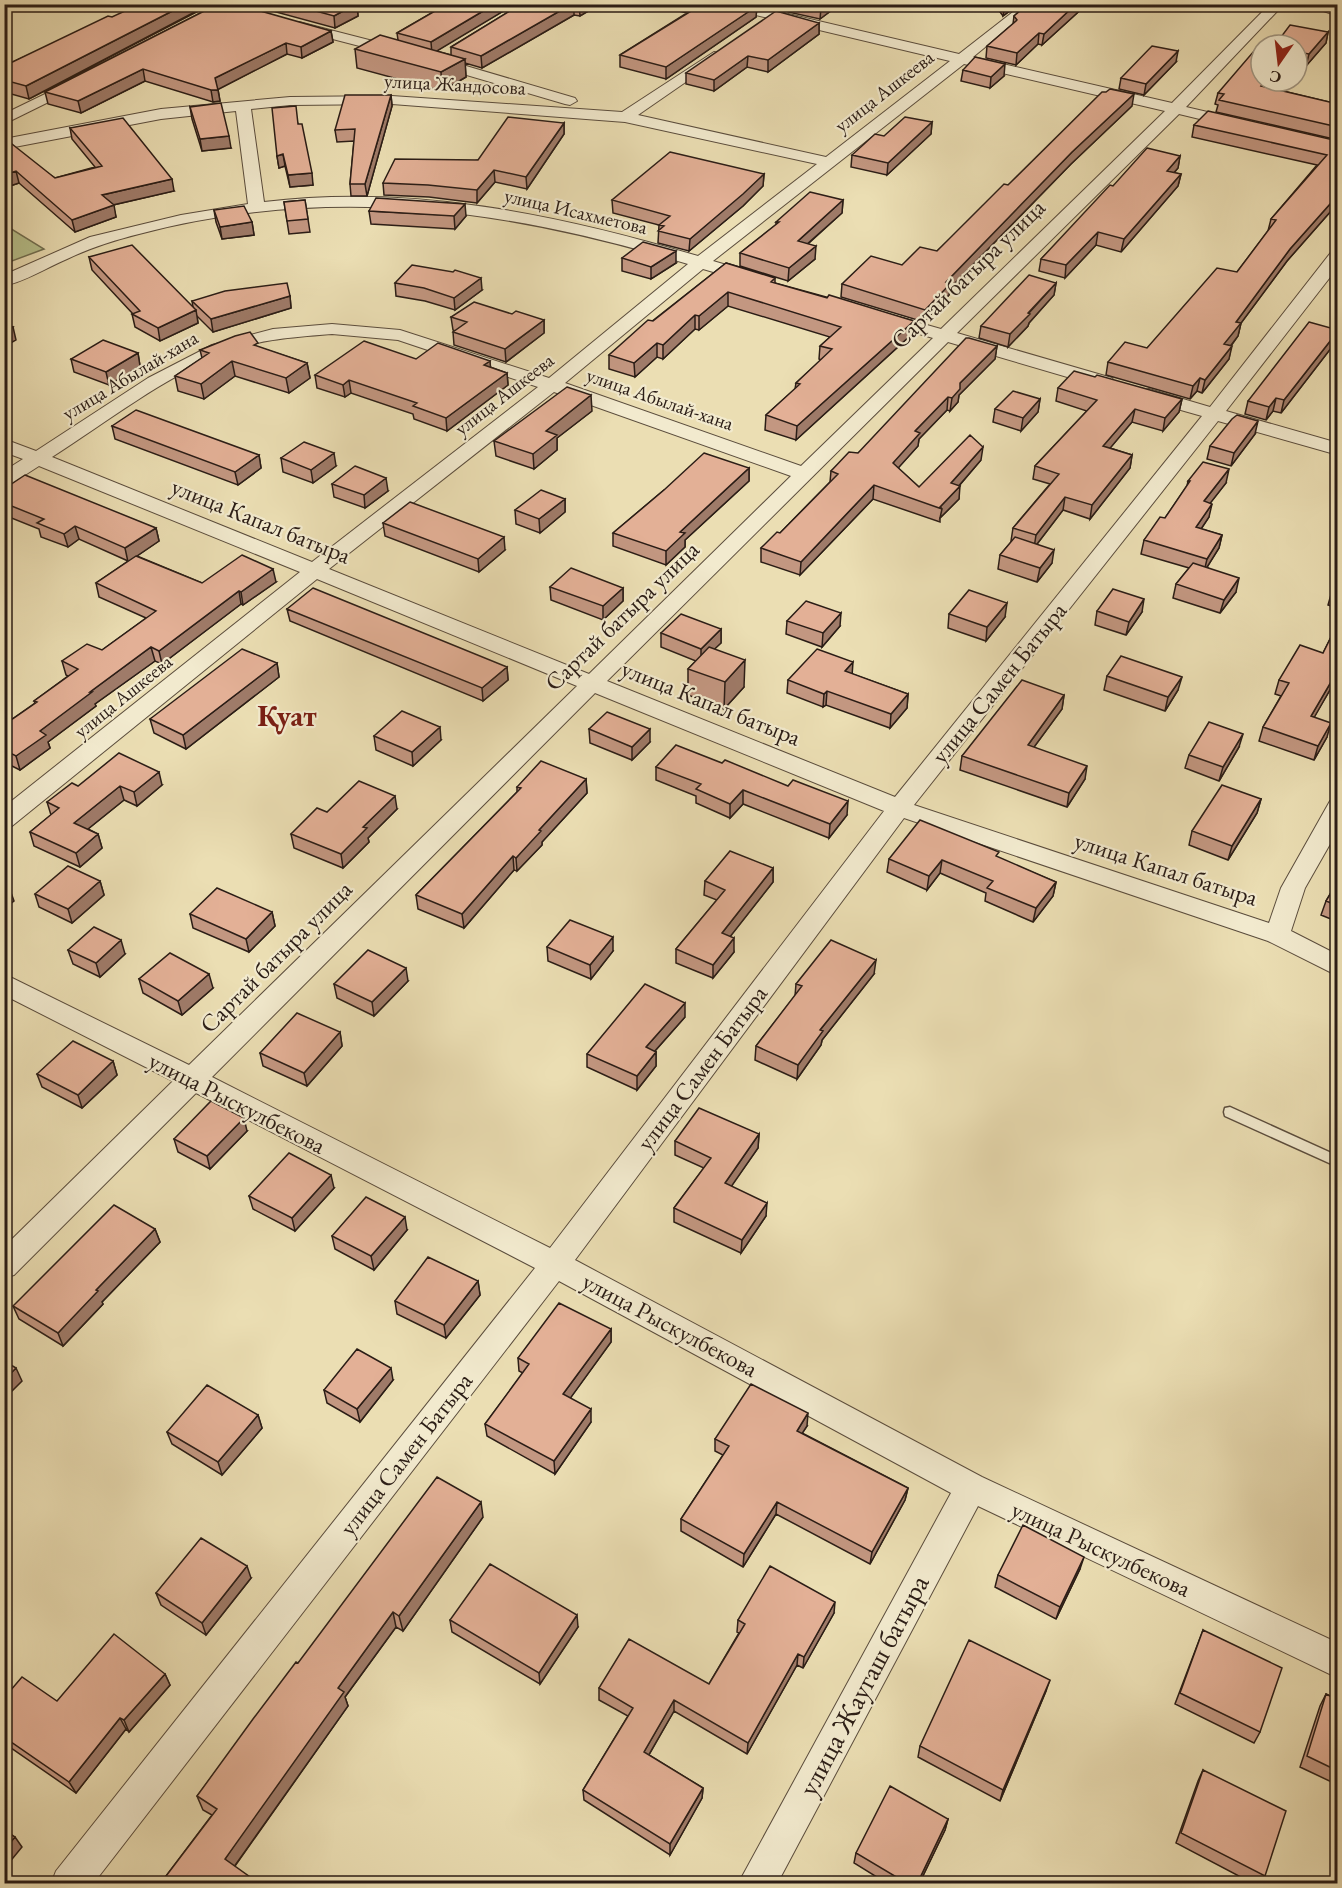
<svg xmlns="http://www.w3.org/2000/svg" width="1342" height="1888" viewBox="0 0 1342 1888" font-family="'EB Garamond',serif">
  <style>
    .green { fill: #b7c18c; stroke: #716f51; stroke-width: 1.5 }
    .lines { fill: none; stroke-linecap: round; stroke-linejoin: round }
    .service-casing { stroke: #5b4d3d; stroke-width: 3 }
    .minor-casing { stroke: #5b4d3d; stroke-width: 2 }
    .service { fill: #f2eace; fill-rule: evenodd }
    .minor { fill: #f2eace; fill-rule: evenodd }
    .wall { fill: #c39781; stroke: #2b1d16; stroke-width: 1.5 }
    .shaded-wall { fill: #9f7b69; stroke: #2b1d16; stroke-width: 1.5 }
    .building { fill: #e3b096; stroke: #2b1d16; stroke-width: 1.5 }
    .labels { text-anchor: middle; stroke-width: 4.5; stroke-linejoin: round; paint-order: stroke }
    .far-street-label { font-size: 20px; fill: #2b1d16; stroke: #f2eace }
    .street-label { font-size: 24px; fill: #2b1d16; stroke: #f2eace }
    .near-street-label { font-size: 28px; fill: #2b1d16; stroke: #f2eace }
    .district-label { font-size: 30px; font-weight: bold; fill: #7a1f14; stroke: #f2eace }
  </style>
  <rect width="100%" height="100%" fill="#ebdeb3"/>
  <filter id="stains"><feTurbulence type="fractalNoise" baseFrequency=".00333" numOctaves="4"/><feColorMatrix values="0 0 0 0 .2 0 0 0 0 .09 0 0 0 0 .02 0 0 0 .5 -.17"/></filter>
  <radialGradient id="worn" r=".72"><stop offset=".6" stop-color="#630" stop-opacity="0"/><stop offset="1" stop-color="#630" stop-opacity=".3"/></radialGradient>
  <path class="green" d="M 4,225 L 5,225 L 44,249 L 12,261 L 5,256 Z"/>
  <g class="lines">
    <defs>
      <path id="service" d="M 1230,1107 L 1338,1156 L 1338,1167 L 1225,1116 L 1224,1112 L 1225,1108 Z"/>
      <path id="minor" d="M 720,4 L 746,4 L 959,54 L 1023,4 L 1038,4 L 973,57 L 1172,103 L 1270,4 L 1284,4 L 1186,107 L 1242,120 L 1245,123 L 1242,126 L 1237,128 L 1179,114 L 957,333 L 1112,378 L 1114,382 L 1112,386 L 1098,386 L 948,342 L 607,681 L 895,797 L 1202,416 L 1142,399 L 1140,395 L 1142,391 L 1149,389 L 1210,407 L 1332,251 L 1338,250 L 1338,267 L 1226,411 L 1338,443 L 1338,455 L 1218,421 L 914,805 L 1269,923 L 1281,888 L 1330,801 L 1338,799 L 1338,830 L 1305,888 L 1291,931 L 1338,955 L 1338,976 L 1268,941 L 904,818 L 575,1260 L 982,1477 L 1338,1643 L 1338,1678 L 978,1506 L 777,1884 L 738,1884 L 951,1493 L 559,1281 L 93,1884 L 51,1884 L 56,1871 L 535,1268 L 196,1093 L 14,1275 L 4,1278 L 4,1247 L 173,1081 L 4,995 L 4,974 L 189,1065 L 577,686 L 317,579 L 12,826 L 4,828 L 4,807 L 300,572 L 39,466 L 11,484 L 4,486 L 4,471 L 23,459 L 4,452 L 4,439 L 36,451 L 148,378 L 212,345 L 273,329 L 332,324 L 400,330 L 549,378 L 688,264 C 503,208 329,184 139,234 C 115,240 90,248 67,259 C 46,268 26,281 4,286 L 4,275 L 90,237 L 181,215 L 248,204 L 236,111 L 161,119 L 4,149 L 4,139 L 161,109 L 290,97 L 392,96 L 622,112 L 714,52 L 719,53 L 721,56 L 719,59 L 638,115 L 826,157 L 950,61 L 726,8 ZM 964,64 L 1165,111 L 941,329 L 881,312 L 875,313 L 872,317 L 875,321 L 933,338 L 801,466 L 565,383 L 703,269 L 751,283 L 757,282 L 760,278 L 757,274 L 713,261 ZM 392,104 L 625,122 L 817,164 L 698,256 C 556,214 412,184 264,202 L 251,109 L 290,105 ZM 332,334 L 398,340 L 538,387 L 312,562 L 52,457 C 105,423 166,376 224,353 C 258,339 296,337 332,334 ZM 554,392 L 791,476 L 589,674 L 329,569 ZM 595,693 L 884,811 L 550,1248 L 212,1077 Z
        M 1303,4 L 1326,4 L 1338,8 L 1338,16 Z
        M 299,22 L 439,58 L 575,98 L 577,101 L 570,105 L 565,104 L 429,64 L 294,29 L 292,26 L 294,23 Z
        M 78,78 L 85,82 L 83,85 L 4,124 L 4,114 Z"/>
    </defs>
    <use href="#service" class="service-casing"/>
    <use href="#minor" class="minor-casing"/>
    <use href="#service" class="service"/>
    <use href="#minor" class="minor"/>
  </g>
  <path class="wall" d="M 218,4 L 331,31 L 333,42 L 302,58 L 287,54 L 218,89 L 220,101 L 213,102 L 145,81 L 81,113 L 48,104 L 45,92 Z
    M 247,4 L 357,4 L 358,16 L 335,28 Z
    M 447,4 L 515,4 L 436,51 L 451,55 L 451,47 L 521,4 L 600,4 L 580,16 L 574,15 L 482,68 L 465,63 L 466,77 L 442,91 L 357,68 L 355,49 L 398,40 L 397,33 Z
    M 650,4 L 752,4 L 757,6 L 756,17 L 666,79 L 620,67 L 620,55 L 687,13 Z
    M 758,4 L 780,4 L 771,8 Z
    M 782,4 L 840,4 L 820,19 L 788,12 L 788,8 Z
    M 994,4 L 1019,4 L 1003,16 Z
    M 1028,4 L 1087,4 L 1042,45 L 1038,44 L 1016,65 L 986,58 L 987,46 L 1013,24 L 1014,16 Z
    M 210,5 L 29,99 L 4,92 L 4,66 L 112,17 Z
    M 819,23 L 819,34 L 768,72 L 747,67 L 714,91 L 686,84 L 686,73 Z
    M 1328,32 L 1326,43 L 1306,66 L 1297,64 L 1297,45 Z
    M 1176,62 L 1144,95 L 1119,89 L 1121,78 Z
    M 963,70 L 1004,76 L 990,88 L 961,81 Z
    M 1267,87 L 1338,104 L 1338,140 L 1216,112 L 1218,105 L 1215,104 L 1218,93 Z
    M 391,95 L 392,106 L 367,196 L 351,196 L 350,184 L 354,141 L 337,142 L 335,130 Z
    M 1132,106 L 1071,164 L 950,288 L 949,295 L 924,322 L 841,297 L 842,284 L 902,265 L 937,251 L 1008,185 Z
    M 190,107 L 231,148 L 202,151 L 192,119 Z
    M 932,122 L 931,134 L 887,175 L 851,167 L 852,155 Z
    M 564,123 L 564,134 L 527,189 L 495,182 L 477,203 L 429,197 L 384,195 L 383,183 L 478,160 Z
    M 298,124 L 313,185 L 290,187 L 285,166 L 279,168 L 277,156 Z
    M 1194,125 L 1338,141 L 1338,203 L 1331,211 L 1287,261 L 1241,323 L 1238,336 L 1231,346 L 1229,359 L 1202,393 L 1197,391 L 1190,399 L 1106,375 L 1108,362 L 1147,348 L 1237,272 L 1268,231 L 1271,219 L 1317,165 L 1192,137 Z
    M 70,128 L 174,191 L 113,205 L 116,217 L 75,232 L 19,183 L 4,188 L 4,146 L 55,178 L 95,167 L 72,139 Z
    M 1180,156 L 1178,168 L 1174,173 L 1181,174 L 1178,186 L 1121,252 L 1096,245 L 1065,278 L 1039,271 L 1041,259 L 1113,186 Z
    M 764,174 L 763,186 L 743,206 L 689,251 L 658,243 L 659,225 L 613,213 L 612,200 Z
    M 305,200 L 310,232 L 289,234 L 284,202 Z
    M 843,200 L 842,213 L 808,244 L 815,259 L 788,281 L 740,266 L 740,253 L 776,225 L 776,222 Z
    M 214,210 L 252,222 L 254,235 L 222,239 L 216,222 Z
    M 369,211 L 466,216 L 455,229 L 371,224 Z
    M 89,257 L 193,307 L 192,301 L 290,296 L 291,308 L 213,332 L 197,316 L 198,323 L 160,341 L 135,327 L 132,314 L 133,314 L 92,270 Z
    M 622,258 L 676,263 L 651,279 L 622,271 Z
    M 726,263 L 775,278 L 775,283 L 914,321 L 912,334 L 796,440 L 765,430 L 766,415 L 795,389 L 796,383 L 821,360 L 819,359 L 820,346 L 830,337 L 728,306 L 699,330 L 695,329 L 663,359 L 657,357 L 635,377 L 609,369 L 609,355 Z
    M 395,283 L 482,290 L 455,310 L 425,301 L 396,296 Z
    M 1056,283 L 1054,295 L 1029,323 L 1028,326 L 1008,347 L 979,338 L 981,326 Z
    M 512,314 L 544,320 L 544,333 L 506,362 L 454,345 L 453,332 L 455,331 L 453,330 L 451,317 Z
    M 1338,330 L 1335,343 L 1281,413 L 1273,411 L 1266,420 L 1245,414 L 1248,401 Z
    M 997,346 L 995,359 L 959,395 L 958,402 L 950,411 L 947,410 L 919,439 L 918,446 L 898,468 L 919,487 L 981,460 L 959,486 L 959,499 L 940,518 L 940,522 L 873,499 L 800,575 L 761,562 L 761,548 L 780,533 L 830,482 L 831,471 L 858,453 Z
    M 258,347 L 307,363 L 310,378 L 289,393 L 235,376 L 204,399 L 178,391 L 175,376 L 202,358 L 200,350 Z
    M 138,353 L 140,366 L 109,385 L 74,372 L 71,359 Z
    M 416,359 L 490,361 L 490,367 L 507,373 L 508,385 L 447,431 L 414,419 L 413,414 L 351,393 L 345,397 L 317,388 L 315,375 Z
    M 1095,377 L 1182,399 L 1179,412 L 1163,431 L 1132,422 L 1110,448 L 1132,455 L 1130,468 L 1090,519 L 1063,510 L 1037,544 L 1052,563 L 1037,582 L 998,569 L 1000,555 L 1012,541 L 1011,541 L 1013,528 L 1050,484 L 1033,479 L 1035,466 L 1087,411 L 1056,401 L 1058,388 Z
    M 1040,399 L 1038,412 L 1021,431 L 993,422 L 995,409 Z
    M 592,411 L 557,438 L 557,450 L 534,469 L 496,456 L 494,441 Z
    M 112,426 L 259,455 L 261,468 L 238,485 L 115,439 Z
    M 1255,434 L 1231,466 L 1207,459 L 1210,446 Z
    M 281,458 L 336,466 L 313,483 L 283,472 Z
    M 749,468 L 749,481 L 685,540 L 685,547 L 666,565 L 613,546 L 613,533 L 664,490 Z
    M 1188,481 L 1226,483 L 1210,503 L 1209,517 L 1201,529 L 1222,535 L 1219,548 L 1207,567 L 1236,592 L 1220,613 L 1173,598 L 1176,584 L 1189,568 L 1141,554 L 1144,540 L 1165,518 L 1187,486 Z
    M 332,484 L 388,491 L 365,508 L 334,497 Z
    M 4,489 L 156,528 L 159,541 L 137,556 L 202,583 L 276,582 L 243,605 L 241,604 L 162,664 L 155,661 L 95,704 L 96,706 L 48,742 L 50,748 L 20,770 L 4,762 L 4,725 L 35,703 L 34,701 L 68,676 L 66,675 L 62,661 L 102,650 L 146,618 L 99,597 L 96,583 L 128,561 L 79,539 L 68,547 L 41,537 L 39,529 L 4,515 Z
    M 565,499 L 565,512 L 540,533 L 516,524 L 515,510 Z
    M 383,523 L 505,550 L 479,572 L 385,536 Z
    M 1338,582 L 1338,608 L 1328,605 L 1332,591 Z
    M 550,587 L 623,588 L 623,601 L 603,620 L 551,600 Z
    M 287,609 L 507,667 L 508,680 L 483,701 L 290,621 Z
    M 1097,611 L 1142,612 L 1126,635 L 1095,625 Z
    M 949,614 L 1005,617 L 986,641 L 948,628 Z
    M 787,621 L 840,626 L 822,647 L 786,634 Z
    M 1338,623 L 1338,690 L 1331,688 L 1314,717 L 1327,737 L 1314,760 L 1259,741 L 1263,727 L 1281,696 L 1275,694 L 1279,680 L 1323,653 Z
    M 721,629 L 721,643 L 714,649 L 744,687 L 724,709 L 688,695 L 688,669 L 696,661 L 661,647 L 661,633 Z
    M 277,663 L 279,677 L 186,749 L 154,733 L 150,719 Z
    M 852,674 L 908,694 L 907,708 L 890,728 L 826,705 L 823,707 L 787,693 L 788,680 Z
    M 1107,676 L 1178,690 L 1165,711 L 1104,690 Z
    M 1064,695 L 1062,709 L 1034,747 L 1085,779 L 1067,807 L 960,770 L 962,756 Z
    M 589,729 L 650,742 L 632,760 L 590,743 Z
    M 374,736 L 441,740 L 413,766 L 376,750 Z
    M 1239,747 L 1219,781 L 1185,768 L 1189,755 Z
    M 656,767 L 847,815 L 829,838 L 743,804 L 730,818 L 696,803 L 696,796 L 656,780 Z
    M 586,779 L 587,793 L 542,842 L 542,845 L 517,871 L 514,870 L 464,928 L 418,909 L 416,895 L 517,792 L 517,787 Z
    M 162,785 L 137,806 L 124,800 L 88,829 L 98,834 L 102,848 L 80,867 L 34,846 L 30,832 L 51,815 L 47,802 L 78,786 Z
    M 1261,799 L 1257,813 L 1228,860 L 1189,845 L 1192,831 Z
    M 397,809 L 368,838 L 369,842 L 343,868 L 294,848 L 291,834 L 327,812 Z
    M 998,858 L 1056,882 L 1053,896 L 1033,922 L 985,901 L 986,893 L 940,873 L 927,890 L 887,872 L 889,859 Z
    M 773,868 L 773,882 L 730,936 L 734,952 L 713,978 L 676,963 L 676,949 L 717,900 L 704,895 L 705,881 Z
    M 100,881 L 104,895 L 72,923 L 39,907 L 35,894 Z
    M 1338,881 L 1338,922 L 1321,915 L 1326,901 Z
    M 272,912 L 275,926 L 249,952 L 193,928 L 190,914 Z
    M 547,947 L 613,951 L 591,979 L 548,961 Z
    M 68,950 L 125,954 L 100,977 L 73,964 Z
    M 874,974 L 822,1040 L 821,1045 L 797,1079 L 755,1060 L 756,1046 L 795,996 L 796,984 Z
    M 139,979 L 213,988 L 182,1015 L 143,993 Z
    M 408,981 L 374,1016 L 337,998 L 334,984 Z
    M 685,1017 L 655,1051 L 656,1052 L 656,1066 L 637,1090 L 587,1067 L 587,1054 Z
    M 340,1032 L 342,1046 L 307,1086 L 263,1066 L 260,1053 Z
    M 113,1061 L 117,1075 L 82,1108 L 42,1087 L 37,1074 Z
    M 247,1131 L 210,1169 L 178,1152 L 174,1139 Z
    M 759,1134 L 758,1148 L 731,1186 L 766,1216 L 741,1253 L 674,1222 L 674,1208 L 704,1168 L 675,1155 L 675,1141 Z
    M 334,1188 L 295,1231 L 253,1209 L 249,1196 Z
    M 155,1229 L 160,1242 L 102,1302 L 103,1304 L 63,1346 L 19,1319 L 13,1306 Z
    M 407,1230 L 374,1270 L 335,1249 L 332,1236 Z
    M 478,1281 L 480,1295 L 446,1338 L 397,1314 L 395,1301 Z
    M 611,1329 L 611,1342 L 570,1398 L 591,1422 L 555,1474 L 487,1436 L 485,1424 L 523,1373 L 519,1371 L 518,1358 Z
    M 393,1380 L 360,1422 L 327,1403 L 324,1390 Z
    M 258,1415 L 262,1428 L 222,1475 L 172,1444 L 167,1432 Z
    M 807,1426 L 802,1433 L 908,1488 L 905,1500 L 870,1564 L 776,1514 L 743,1567 L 681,1531 L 681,1519 L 723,1455 L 715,1451 L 715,1439 Z
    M 483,1517 L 403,1631 L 396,1627 L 345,1697 L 348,1706 L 235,1866 L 160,1884 L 212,1815 L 203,1810 L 197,1796 L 298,1663 Z
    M 1080,1569 L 1056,1619 L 995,1587 L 998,1575 Z
    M 251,1578 L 206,1635 L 161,1605 L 156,1593 Z
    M 834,1613 L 803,1668 L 797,1665 L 747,1754 L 674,1711 L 649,1755 L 703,1788 L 702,1798 L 670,1855 L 584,1800 L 583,1790 L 628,1716 L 599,1700 L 599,1688 L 709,1684 L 739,1633 L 737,1632 L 738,1620 Z
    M 450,1620 L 578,1627 L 540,1684 L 452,1632 Z
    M 1203,1630 L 1260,1732 L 1254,1743 L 1175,1704 Z
    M 165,1674 L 170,1685 L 129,1732 L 126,1729 L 76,1793 L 4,1743 L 4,1698 L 57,1701 Z
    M 1046,1691 L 1000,1801 L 918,1757 L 920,1746 Z
    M 1326,1694 L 1338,1700 L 1338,1785 L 1300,1767 L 1320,1706 Z
    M 1203,1770 L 1265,1876 L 1260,1884 L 1254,1884 L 1176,1843 L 1198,1781 Z
    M 948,1819 L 945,1830 L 919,1884 L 888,1884 L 854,1863 L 856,1853 Z"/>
  <path class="shaded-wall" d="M 186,4 L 210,4 L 29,99 L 26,86 Z
    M 356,4 L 357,4 L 358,16 L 335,28 L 334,16 Z
    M 495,4 L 515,4 L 432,54 L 431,42 Z
    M 572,4 L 574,4 L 574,15 L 482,68 L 481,56 Z
    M 580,4 L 600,4 L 580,16 L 579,5 Z
    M 771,4 L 780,4 L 771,8 Z
    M 825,4 L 840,4 L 820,19 L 821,8 Z
    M 1006,4 L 1019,4 L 1003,16 L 1005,5 Z
    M 1076,4 L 1087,4 L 1042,45 L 1044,34 Z
    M 757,6 L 756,17 L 666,79 L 666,67 Z
    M 819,23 L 819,34 L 768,72 L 768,60 Z
    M 331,31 L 333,42 L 302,58 L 301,47 Z
    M 1328,32 L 1326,43 L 1306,66 L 1309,54 Z
    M 1039,33 L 1038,44 L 1016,65 L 1017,53 Z
    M 286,43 L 287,54 L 217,90 L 215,78 Z
    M 1178,51 L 1176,62 L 1144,95 L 1146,84 Z
    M 748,56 L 747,67 L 714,91 L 714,80 Z
    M 465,59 L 466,77 L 442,91 L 441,72 Z
    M 1005,64 L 1004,76 L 990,88 L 991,77 Z
    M 143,69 L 145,81 L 81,113 L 78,101 Z
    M 1265,81 L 1273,81 L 1258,98 L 1261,86 Z
    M 211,90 L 218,90 L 220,101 L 213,102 Z
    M 1134,94 L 1132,106 L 1071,164 L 950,288 L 949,295 L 924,322 L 925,310 L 946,282 L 1072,152 Z
    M 391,95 L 392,106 L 367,196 L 365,184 Z
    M 932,122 L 931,134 L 887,175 L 888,163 Z
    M 564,123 L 564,134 L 527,189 L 526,177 Z
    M 229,136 L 231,148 L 202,151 L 200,139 Z
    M 283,154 L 285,166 L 279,168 L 277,156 Z
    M 1180,156 L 1178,168 L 1165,183 L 1167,171 Z
    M 494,170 L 495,182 L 477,203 L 477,190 Z
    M 16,171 L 19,183 L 4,188 L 4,175 Z
    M 312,173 L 313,185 L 290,187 L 288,175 Z
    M 764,174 L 763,186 L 743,206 L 689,251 L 690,239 Z
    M 1181,174 L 1178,186 L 1121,252 L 1124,239 Z
    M 172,179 L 174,191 L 104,207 L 102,195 Z
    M 1338,195 L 1338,203 L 1331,211 L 1287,261 L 1241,323 L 1238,336 L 1222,357 L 1224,344 L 1236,322 L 1290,249 Z
    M 843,200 L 842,213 L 797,253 L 798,241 Z
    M 465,204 L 466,216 L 455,229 L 454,216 Z
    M 114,205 L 116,217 L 75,232 L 72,220 Z
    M 252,222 L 254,235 L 222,239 L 220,227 Z
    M 1098,232 L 1096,245 L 1065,278 L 1066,265 Z
    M 816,246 L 815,259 L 788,281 L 789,268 Z
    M 676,251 L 676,263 L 651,279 L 651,267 Z
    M 481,278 L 482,290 L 455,310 L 454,298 Z
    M 1056,283 L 1054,295 L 1029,323 L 1028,326 L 1008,347 L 1010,334 Z
    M 728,292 L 728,306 L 699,330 L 699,316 Z
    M 290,296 L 291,308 L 213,332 L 211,319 Z
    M 196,310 L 198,323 L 160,341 L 158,328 Z
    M 695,315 L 695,329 L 663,359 L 663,345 Z
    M 544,320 L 544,333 L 506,362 L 505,349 Z
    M 914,321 L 912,334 L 796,440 L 797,426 Z
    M 13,327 L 16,340 L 4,347 L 4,332 Z
    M 1338,331 L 1335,343 L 1281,413 L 1284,400 Z
    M 657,343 L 657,357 L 635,377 L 634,363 Z
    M 997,346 L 995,359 L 959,395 L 958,402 L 950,411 L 952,398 L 960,383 Z
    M 1232,346 L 1229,359 L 1202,393 L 1205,380 Z
    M 138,353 L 140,366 L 109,385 L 106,372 Z
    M 232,361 L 235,376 L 204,399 L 201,384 Z
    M 490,361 L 491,373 L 484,365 Z
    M 307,363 L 310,378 L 289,393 L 286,378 Z
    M 507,373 L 508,385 L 447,431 L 446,418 Z
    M 1200,378 L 1197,391 L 1190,399 L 1193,386 Z
    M 349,380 L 351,393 L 345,397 L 343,385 Z
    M 591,395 L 592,411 L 557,438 L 557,450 L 534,469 L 533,454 L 546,431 Z
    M 948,397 L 947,410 L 919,439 L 918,446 L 891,476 L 893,463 L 915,431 Z
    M 1276,398 L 1273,411 L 1266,420 L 1269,407 Z
    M 1040,399 L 1038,412 L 1021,431 L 1023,418 Z
    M 1182,399 L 1179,412 L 1163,431 L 1165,418 Z
    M 1135,409 L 1132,422 L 1101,459 L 1103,446 Z
    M 1258,421 L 1255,434 L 1231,466 L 1234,453 Z
    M 983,447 L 981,460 L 950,496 L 951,483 Z
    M 334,453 L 336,466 L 313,483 L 311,470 Z
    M 259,455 L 261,468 L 238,485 L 235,472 Z
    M 1132,455 L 1130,468 L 1090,519 L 1092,505 Z
    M 749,468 L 749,481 L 685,540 L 685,547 L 666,565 L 666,551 L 680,532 Z
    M 1229,469 L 1226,483 L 1201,515 L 1204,501 Z
    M 386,478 L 388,491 L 365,508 L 364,495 Z
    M 874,485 L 873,499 L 800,575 L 801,562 Z
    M 960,486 L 959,499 L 940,518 L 942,509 L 940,507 Z
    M 1065,497 L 1063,510 L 1034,548 L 1036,535 Z
    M 565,499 L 565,512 L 540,533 L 539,519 Z
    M 1212,504 L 1209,517 L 1193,541 L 1196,527 Z
    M 75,526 L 79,539 L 68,547 L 64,534 Z
    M 156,528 L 159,541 L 128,562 L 125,548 Z
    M 1222,535 L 1219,548 L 1204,572 L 1207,559 Z
    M 504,537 L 505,550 L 479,572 L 478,559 Z
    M 1054,550 L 1052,563 L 1037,582 L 1040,568 Z
    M 273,569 L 276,582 L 243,605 L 241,592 Z
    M 1239,578 L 1236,592 L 1220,613 L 1224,600 Z
    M 623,588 L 623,601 L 603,620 L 603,606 Z
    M 239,591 L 241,604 L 162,664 L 159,651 Z
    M 1144,599 L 1142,612 L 1126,635 L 1129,622 Z
    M 1007,603 L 1005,617 L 986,641 L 987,627 Z
    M 841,613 L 840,626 L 822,647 L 823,633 Z
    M 721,629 L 721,643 L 701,662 L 701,649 Z
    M 151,647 L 155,661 L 95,704 L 96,706 L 48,742 L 50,748 L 20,770 L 16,756 L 40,731 L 90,692 Z
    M 4,660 L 6,660 L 10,673 L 4,677 Z
    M 745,660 L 744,687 L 724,709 L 725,682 Z
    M 853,662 L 852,676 L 845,671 Z
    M 277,663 L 279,677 L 186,749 L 183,735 Z
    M 507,667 L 508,680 L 483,701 L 482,688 Z
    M 1335,675 L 1331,688 L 1307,730 L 1311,716 Z
    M 1182,677 L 1178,690 L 1165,711 L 1168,697 Z
    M 827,691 L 826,705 L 823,707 L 824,694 Z
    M 908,694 L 907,708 L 890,728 L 891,714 Z
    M 1064,695 L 1062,709 L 1026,758 L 1028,745 Z
    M 1331,723 L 1327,737 L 1314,760 L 1318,746 Z
    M 440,727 L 441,740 L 413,766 L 412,752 Z
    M 650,729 L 650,742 L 632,760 L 632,747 Z
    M 1243,734 L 1239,747 L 1219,781 L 1223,767 Z
    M 1087,766 L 1085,779 L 1067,807 L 1069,793 Z
    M 159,772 L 162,785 L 137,806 L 134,792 Z
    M 586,779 L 587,793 L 542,842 L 542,845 L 517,871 L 516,858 L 539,830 Z
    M 120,786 L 124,800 L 78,837 L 74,823 Z
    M 743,790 L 743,804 L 730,818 L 730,804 Z
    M 395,796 L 397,809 L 368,838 L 369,842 L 343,868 L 341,854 L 363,827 Z
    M 1261,799 L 1257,813 L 1228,860 L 1232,846 Z
    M 848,801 L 847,815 L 829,838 L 830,824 Z
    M 98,834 L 102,848 L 80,867 L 76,853 Z
    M 513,856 L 514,870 L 464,928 L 462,914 Z
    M 942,860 L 940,873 L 927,890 L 929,876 Z
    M 773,868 L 773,882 L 722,947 L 722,933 Z
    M 100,881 L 104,895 L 72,923 L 68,909 Z
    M 1056,882 L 1053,896 L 1033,922 L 1036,908 Z
    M 9,887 L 14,901 L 4,909 L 4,891 Z
    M 272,912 L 275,926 L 249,952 L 246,939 Z
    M 613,937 L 613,951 L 591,979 L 590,965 Z
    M 734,938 L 734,952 L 713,978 L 713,965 Z
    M 121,940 L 125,954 L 100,977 L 96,963 Z
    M 876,960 L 874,974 L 822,1040 L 821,1045 L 797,1079 L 798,1065 L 820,1030 Z
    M 406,968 L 408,981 L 374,1016 L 372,1002 Z
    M 209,974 L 213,988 L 182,1015 L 178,1001 Z
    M 685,1003 L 685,1017 L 646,1061 L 646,1047 Z
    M 340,1032 L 342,1046 L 307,1086 L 304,1073 Z
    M 656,1052 L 656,1066 L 637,1090 L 637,1076 Z
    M 113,1061 L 117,1075 L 82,1108 L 78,1095 Z
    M 244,1118 L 247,1131 L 210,1169 L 207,1156 Z
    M 759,1134 L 758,1148 L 724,1197 L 725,1183 Z
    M 331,1175 L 334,1188 L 295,1231 L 292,1218 Z
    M 767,1203 L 766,1216 L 741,1253 L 742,1240 Z
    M 405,1217 L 407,1230 L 374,1270 L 371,1256 Z
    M 155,1229 L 160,1242 L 102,1302 L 103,1304 L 63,1346 L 58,1333 L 96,1290 Z
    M 478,1281 L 480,1295 L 446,1338 L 444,1325 Z
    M 611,1329 L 611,1342 L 564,1407 L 563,1394 Z
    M 16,1368 L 22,1381 L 4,1399 L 4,1380 Z
    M 391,1368 L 393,1380 L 360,1422 L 357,1409 Z
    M 591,1409 L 591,1422 L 555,1474 L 554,1461 Z
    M 808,1413 L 807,1426 L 796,1443 L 797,1431 Z
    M 258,1415 L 262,1428 L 222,1475 L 218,1462 Z
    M 908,1488 L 905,1500 L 870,1564 L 872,1552 Z
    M 481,1502 L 483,1517 L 403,1631 L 399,1616 Z
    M 777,1502 L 776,1514 L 743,1567 L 744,1554 Z
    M 1084,1557 L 1080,1569 L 1056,1619 L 1060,1607 Z
    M 247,1566 L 251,1578 L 206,1635 L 202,1623 Z
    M 835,1602 L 834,1613 L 803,1668 L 804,1657 Z
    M 393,1612 L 396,1627 L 345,1697 L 348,1706 L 231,1871 L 225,1859 L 338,1688 Z
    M 577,1615 L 578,1627 L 540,1684 L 539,1673 Z
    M 798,1654 L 797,1665 L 747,1754 L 748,1743 Z
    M 165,1674 L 170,1685 L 129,1732 L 124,1720 Z
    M 1050,1680 L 1046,1691 L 1000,1801 L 1003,1790 Z
    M 674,1700 L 674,1711 L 644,1763 L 644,1752 Z
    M 120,1718 L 126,1729 L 76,1793 L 69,1782 Z
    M 703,1788 L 702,1798 L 670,1855 L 670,1844 Z
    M 948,1819 L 945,1830 L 919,1884 L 917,1884 Z
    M 15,1837 L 22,1847 L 4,1869 L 4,1850 Z"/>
  <path class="building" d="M 140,4 L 186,4 L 26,86 L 4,80 L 4,66 L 108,16 L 112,17 Z
    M 218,4 L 236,4 L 331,31 L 301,47 L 286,43 L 215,78 L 218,90 L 211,90 L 143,69 L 78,101 L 45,92 Z
    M 290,4 L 356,4 L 334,16 Z
    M 447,4 L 495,4 L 431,42 L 397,33 Z
    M 521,4 L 572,4 L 481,56 L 451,47 Z
    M 698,4 L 752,4 L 757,6 L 666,67 L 620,55 L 701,5 Z
    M 807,4 L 825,4 L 821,8 Z
    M 1028,4 L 1076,4 L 1044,34 L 1039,33 L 1017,53 L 987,46 L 1017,20 L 1014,16 Z
    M 776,11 L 819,23 L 768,60 L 748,56 L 714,80 L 686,73 Z
    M 1290,25 L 1328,32 L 1309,54 L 1297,52 L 1297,45 L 1275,45 Z
    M 380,35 L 465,59 L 441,72 L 355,49 Z
    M 1152,46 L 1178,51 L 1146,84 L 1121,78 Z
    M 1254,51 L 1261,53 L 1261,81 L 1265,81 L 1261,86 L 1338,104 L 1338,127 L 1219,100 L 1224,94 L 1218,93 Z
    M 975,57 L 1005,64 L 991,77 L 963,70 Z
    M 1110,89 L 1134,94 L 1072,152 L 946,282 L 951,283 L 925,310 L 842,284 L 871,256 L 902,265 L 920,247 L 937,251 L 1004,184 L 1008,185 L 1102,92 L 1106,92 Z
    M 345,95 L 391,95 L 365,184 L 350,184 L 355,129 L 335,130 Z
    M 221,103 L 229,136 L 200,139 L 190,107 Z
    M 296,106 L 298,124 L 302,124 L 312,173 L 288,175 L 283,154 L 277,156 L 272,108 Z
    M 1208,111 L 1338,141 L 1338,195 L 1290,249 L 1236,322 L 1241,323 L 1224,344 L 1232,346 L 1205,380 L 1200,378 L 1193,386 L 1108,362 L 1125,342 L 1147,348 L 1217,268 L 1237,272 L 1276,220 L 1271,219 L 1327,155 L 1194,125 Z
    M 508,117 L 564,123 L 526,177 L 494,170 L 477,190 L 428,185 L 383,183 L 395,159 L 478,160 Z
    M 905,117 L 932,122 L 888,163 L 852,155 L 875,134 L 884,136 Z
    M 123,118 L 172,179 L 102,195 L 114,205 L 72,220 L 16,171 L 4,175 L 4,146 L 12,144 L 55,178 L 102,166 L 70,128 Z
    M 1147,148 L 1180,156 L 1167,171 L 1181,174 L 1124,239 L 1098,232 L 1066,265 L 1041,259 L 1110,185 L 1113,186 Z
    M 670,152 L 764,174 L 743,194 L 690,239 L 658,231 L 664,226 L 659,225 L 670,216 L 612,200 Z
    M 810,192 L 843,200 L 798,241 L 816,246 L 789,268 L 740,253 L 779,222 L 776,222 Z
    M 376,198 L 465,204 L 454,216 L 369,211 Z
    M 305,200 L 308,219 L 287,221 L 284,202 Z
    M 244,206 L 252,222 L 220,227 L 214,210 Z
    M 643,242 L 676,251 L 651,267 L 622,258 Z
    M 132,245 L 196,310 L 158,328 L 132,314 L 140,311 L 89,257 Z
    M 726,263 L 775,278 L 771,282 L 827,298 L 829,295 L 914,321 L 797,426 L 766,415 L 800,384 L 796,383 L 832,349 L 820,346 L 841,327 L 728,292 L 699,316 L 695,315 L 663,345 L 657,343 L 634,363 L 609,355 L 648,320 L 653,321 Z
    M 412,265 L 453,272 L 455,270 L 481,278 L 454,298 L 424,288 L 395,283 Z
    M 1029,275 L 1056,283 L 1028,313 L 1030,314 L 1010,334 L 981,326 Z
    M 287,283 L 290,296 L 211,319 L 192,301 L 225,291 Z
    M 474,302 L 512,314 L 516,311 L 544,320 L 505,349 L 453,332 L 467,322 L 451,317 Z
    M 1309,322 L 1338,330 L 1338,331 L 1284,400 L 1276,398 L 1269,407 L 1248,401 Z
    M 4,324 L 13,327 L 4,332 Z
    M 250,332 L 258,343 L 254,345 L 307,363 L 286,378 L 232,361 L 201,384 L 175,376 L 209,353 L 200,350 L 235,336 Z
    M 966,338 L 969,338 L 997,346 L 960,383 L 960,389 L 952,398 L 948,397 L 915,431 L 920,433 L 893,463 L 919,487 L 970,435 L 983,447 L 951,483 L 960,486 L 940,507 L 942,509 L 874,485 L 801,562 L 761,548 L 777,532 L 780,533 L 838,474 L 831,471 L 849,452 L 858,453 Z
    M 103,340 L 138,353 L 106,372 L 71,359 Z
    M 364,341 L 416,359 L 438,343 L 490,361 L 484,365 L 507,373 L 446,418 L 413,406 L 417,403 L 349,380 L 343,385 L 315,375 Z
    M 1074,371 L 1095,377 L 1097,375 L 1182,399 L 1165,418 L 1135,409 L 1103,446 L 1132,455 L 1092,505 L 1065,497 L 1036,535 L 1013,528 L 1059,474 L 1035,466 L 1097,400 L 1058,388 Z
    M 567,387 L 591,395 L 546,431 L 557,435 L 533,454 L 494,441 Z
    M 1013,391 L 1040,399 L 1023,418 L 995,409 Z
    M 136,410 L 259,455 L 235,472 L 112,426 Z
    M 1237,415 L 1258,421 L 1234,453 L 1210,446 L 1232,419 Z
    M 304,442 L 334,453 L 311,470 L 281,458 Z
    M 704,453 L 749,468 L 680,532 L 685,533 L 666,551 L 613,533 L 664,490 Z
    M 1203,462 L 1229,469 L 1204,501 L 1212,504 L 1196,527 L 1222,535 L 1207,559 L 1144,540 L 1160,517 L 1165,518 L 1190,481 L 1188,481 Z
    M 355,466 L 386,478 L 364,495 L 332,484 Z
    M 25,475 L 156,528 L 125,548 L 75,526 L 64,534 L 37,523 L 44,519 L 4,503 L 4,489 Z
    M 541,490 L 565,499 L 539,519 L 515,510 Z
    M 410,502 L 504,537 L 478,559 L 383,523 Z
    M 1015,537 L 1054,550 L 1040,568 L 1000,555 Z
    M 242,555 L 273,569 L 241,592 L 239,591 L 159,651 L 151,647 L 90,692 L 92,692 L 40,731 L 46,735 L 16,756 L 4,750 L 4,725 L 37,702 L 34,701 L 78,669 L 62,661 L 87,644 L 102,650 L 156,611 L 96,583 L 136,556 L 202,583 Z
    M 1193,563 L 1239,578 L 1224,600 L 1176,584 Z
    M 571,568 L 623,588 L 603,606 L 550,587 Z
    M 1338,582 L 1338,593 L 1332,591 Z
    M 313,588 L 507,667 L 482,688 L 287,609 Z
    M 1113,589 L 1144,599 L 1129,622 L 1097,611 Z
    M 969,590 L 1007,603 L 987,627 L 949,614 Z
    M 806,601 L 841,613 L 823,633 L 787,621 Z
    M 681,614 L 721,629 L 701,649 L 661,633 Z
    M 1338,623 L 1338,675 L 1335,675 L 1311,716 L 1331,723 L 1318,746 L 1263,727 L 1289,683 L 1279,680 L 1300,645 L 1323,653 Z
    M 709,647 L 745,660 L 725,682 L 688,669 Z
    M 242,649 L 277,663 L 183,735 L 150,719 Z
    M 817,649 L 853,662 L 845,671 L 908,694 L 891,714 L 827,691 L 824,694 L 788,680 Z
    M 1121,656 L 1182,677 L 1168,697 L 1107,676 Z
    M 1022,680 L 1064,695 L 1028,745 L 1087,766 L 1069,793 L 962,756 Z
    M 402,711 L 440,727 L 412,752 L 374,736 Z
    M 607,712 L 650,729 L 632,747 L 589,729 Z
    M 1209,722 L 1243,734 L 1223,767 L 1189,755 Z
    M 676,745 L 722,763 L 725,760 L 788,786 L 793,780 L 848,801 L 830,824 L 743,790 L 730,804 L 696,789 L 701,784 L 656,767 Z
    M 119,753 L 159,772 L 134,792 L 120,786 L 74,823 L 98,834 L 76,853 L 30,832 L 59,808 L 47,802 L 72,783 L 78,786 Z
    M 541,761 L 586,779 L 539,830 L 541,831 L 516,858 L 513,856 L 462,914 L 416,895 L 521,788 L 517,787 Z
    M 359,781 L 395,796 L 363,827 L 367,828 L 341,854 L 291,834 L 317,808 L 327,812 Z
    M 1222,785 L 1261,799 L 1232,846 L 1192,831 Z
    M 920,820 L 999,852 L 996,856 L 1056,882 L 1036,908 L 987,888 L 993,881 L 942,860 L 929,876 L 889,859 Z
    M 730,851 L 773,868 L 722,933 L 734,938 L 713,965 L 676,949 L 725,890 L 705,881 Z
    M 68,866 L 100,881 L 68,909 L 35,894 Z
    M 1338,881 L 1338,906 L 1326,901 Z
    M 4,885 L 9,887 L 4,891 Z
    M 217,888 L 272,912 L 246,939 L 190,914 Z
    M 570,920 L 613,937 L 590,965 L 547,947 Z
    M 94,927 L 121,940 L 96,963 L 68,950 Z
    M 831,940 L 876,960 L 820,1030 L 823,1031 L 798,1065 L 756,1046 L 802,986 L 796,984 Z
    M 368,950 L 406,968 L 372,1002 L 334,984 Z
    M 170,953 L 209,974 L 178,1001 L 139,979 Z
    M 645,984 L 685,1003 L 646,1047 L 656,1052 L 637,1076 L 587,1054 Z
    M 297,1013 L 340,1032 L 304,1073 L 260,1053 Z
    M 73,1041 L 113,1061 L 78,1095 L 37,1074 Z
    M 211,1101 L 244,1118 L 207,1156 L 174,1139 Z
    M 699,1108 L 759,1134 L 725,1183 L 767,1203 L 742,1240 L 674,1208 L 711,1158 L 675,1141 Z
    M 289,1153 L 331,1175 L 292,1218 L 249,1196 Z
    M 366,1197 L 405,1217 L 371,1256 L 332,1236 Z
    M 114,1205 L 155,1229 L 96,1290 L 98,1291 L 58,1333 L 13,1306 Z
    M 428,1257 L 478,1281 L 444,1325 L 395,1301 Z
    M 559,1303 L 611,1329 L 563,1394 L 591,1409 L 554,1461 L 485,1424 L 529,1364 L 518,1358 Z
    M 357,1349 L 391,1368 L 357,1409 L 324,1390 Z
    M 4,1361 L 16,1368 L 4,1380 Z
    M 751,1384 L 808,1413 L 797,1431 L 908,1488 L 872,1552 L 777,1502 L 744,1554 L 681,1519 L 729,1446 L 715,1439 Z
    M 207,1385 L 258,1415 L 218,1462 L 167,1432 Z
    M 437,1477 L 481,1502 L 399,1616 L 393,1612 L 338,1688 L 344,1692 L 225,1859 L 260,1884 L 160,1884 L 217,1809 L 197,1796 L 253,1719 L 296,1662 L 298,1663 Z
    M 1023,1525 L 1084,1557 L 1060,1607 L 998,1575 Z
    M 201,1538 L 247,1566 L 202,1623 L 156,1593 Z
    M 490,1564 L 577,1615 L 539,1673 L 450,1620 Z
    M 770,1566 L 835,1602 L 804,1657 L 798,1654 L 748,1743 L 674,1700 L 644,1752 L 703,1788 L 670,1844 L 583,1790 L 633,1708 L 599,1688 L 629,1639 L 709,1684 L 745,1624 L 738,1620 Z
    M 1203,1630 L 1282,1668 L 1260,1732 L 1180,1693 Z
    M 114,1634 L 165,1674 L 124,1720 L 120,1718 L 69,1782 L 4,1737 L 4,1698 L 22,1677 L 57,1701 Z
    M 969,1640 L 1050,1680 L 1003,1790 L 920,1746 Z
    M 1326,1694 L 1338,1700 L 1338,1771 L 1307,1756 Z
    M 1203,1770 L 1286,1811 L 1265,1876 L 1181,1833 Z
    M 890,1786 L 948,1819 L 917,1884 L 908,1884 L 856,1853 Z
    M 4,1830 L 15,1837 L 4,1850 Z"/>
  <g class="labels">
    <g class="far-street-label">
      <text transform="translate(455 84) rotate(3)" y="7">улица Жандосова</text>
      <text transform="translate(884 91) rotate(-38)" y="7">улица Ашкеева</text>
      <text transform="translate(576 211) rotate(13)" y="7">улица Исахметова</text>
      <text transform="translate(130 375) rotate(-31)" y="7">улица Абылай-хана</text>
      <text transform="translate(504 394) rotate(-38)" y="7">улица Ашкеева</text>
      <text transform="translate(660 399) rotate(19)" y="7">улица Абылай-хана</text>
      <text transform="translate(123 696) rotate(-39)" y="7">улица Ашкеева</text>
    </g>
    <g class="street-label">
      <text transform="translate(968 274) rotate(-44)" y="8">Сартай батыра улица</text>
      <text transform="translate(261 521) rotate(22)" y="8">улица Капал батыра</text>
      <text transform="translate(622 616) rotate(-44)" y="8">Сартай батыра улица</text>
      <text transform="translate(999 683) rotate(-51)" y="8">улица Самен Батыра</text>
      <text transform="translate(711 703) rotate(22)" y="8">улица Капал батыра</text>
      <text transform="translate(1166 869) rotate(18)" y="8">улица Капал батыра</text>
      <text transform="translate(276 957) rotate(-45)" y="8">Сартай батыра улица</text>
      <text transform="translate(702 1068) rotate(-53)" y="8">улица Самен Батыра</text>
      <text transform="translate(237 1103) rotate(27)" y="8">улица Рыскулбекова</text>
      <text transform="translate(670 1325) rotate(28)" y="8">улица Рыскулбекова</text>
      <text transform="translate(406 1454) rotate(-52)" y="8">улица Самен Батыра</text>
      <text transform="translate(1101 1549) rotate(25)" y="8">улица Рыскулбекова</text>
    </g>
    <g class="near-street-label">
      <text transform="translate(863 1685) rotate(-62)" y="10">улица Жаугаш батыра</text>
    </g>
    <g class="district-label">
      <text x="287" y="726">Қуат</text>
    </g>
  </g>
  <rect width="1342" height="1888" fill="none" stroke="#ebdeb3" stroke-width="24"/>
  <rect x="6" y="6" width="1330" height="1876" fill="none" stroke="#2b1d16" stroke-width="3"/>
  <rect x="12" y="12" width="1318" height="1864" fill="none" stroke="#2b1d16" stroke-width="1.5"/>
  <g transform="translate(1279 63) rotate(194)"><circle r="28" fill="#f2eace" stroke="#a29884" stroke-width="1.5"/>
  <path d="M0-4.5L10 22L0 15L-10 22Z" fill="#8f2418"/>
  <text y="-9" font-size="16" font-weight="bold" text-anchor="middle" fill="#2b1d16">С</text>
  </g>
  <rect width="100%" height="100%" filter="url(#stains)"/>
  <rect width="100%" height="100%" fill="url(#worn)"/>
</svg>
